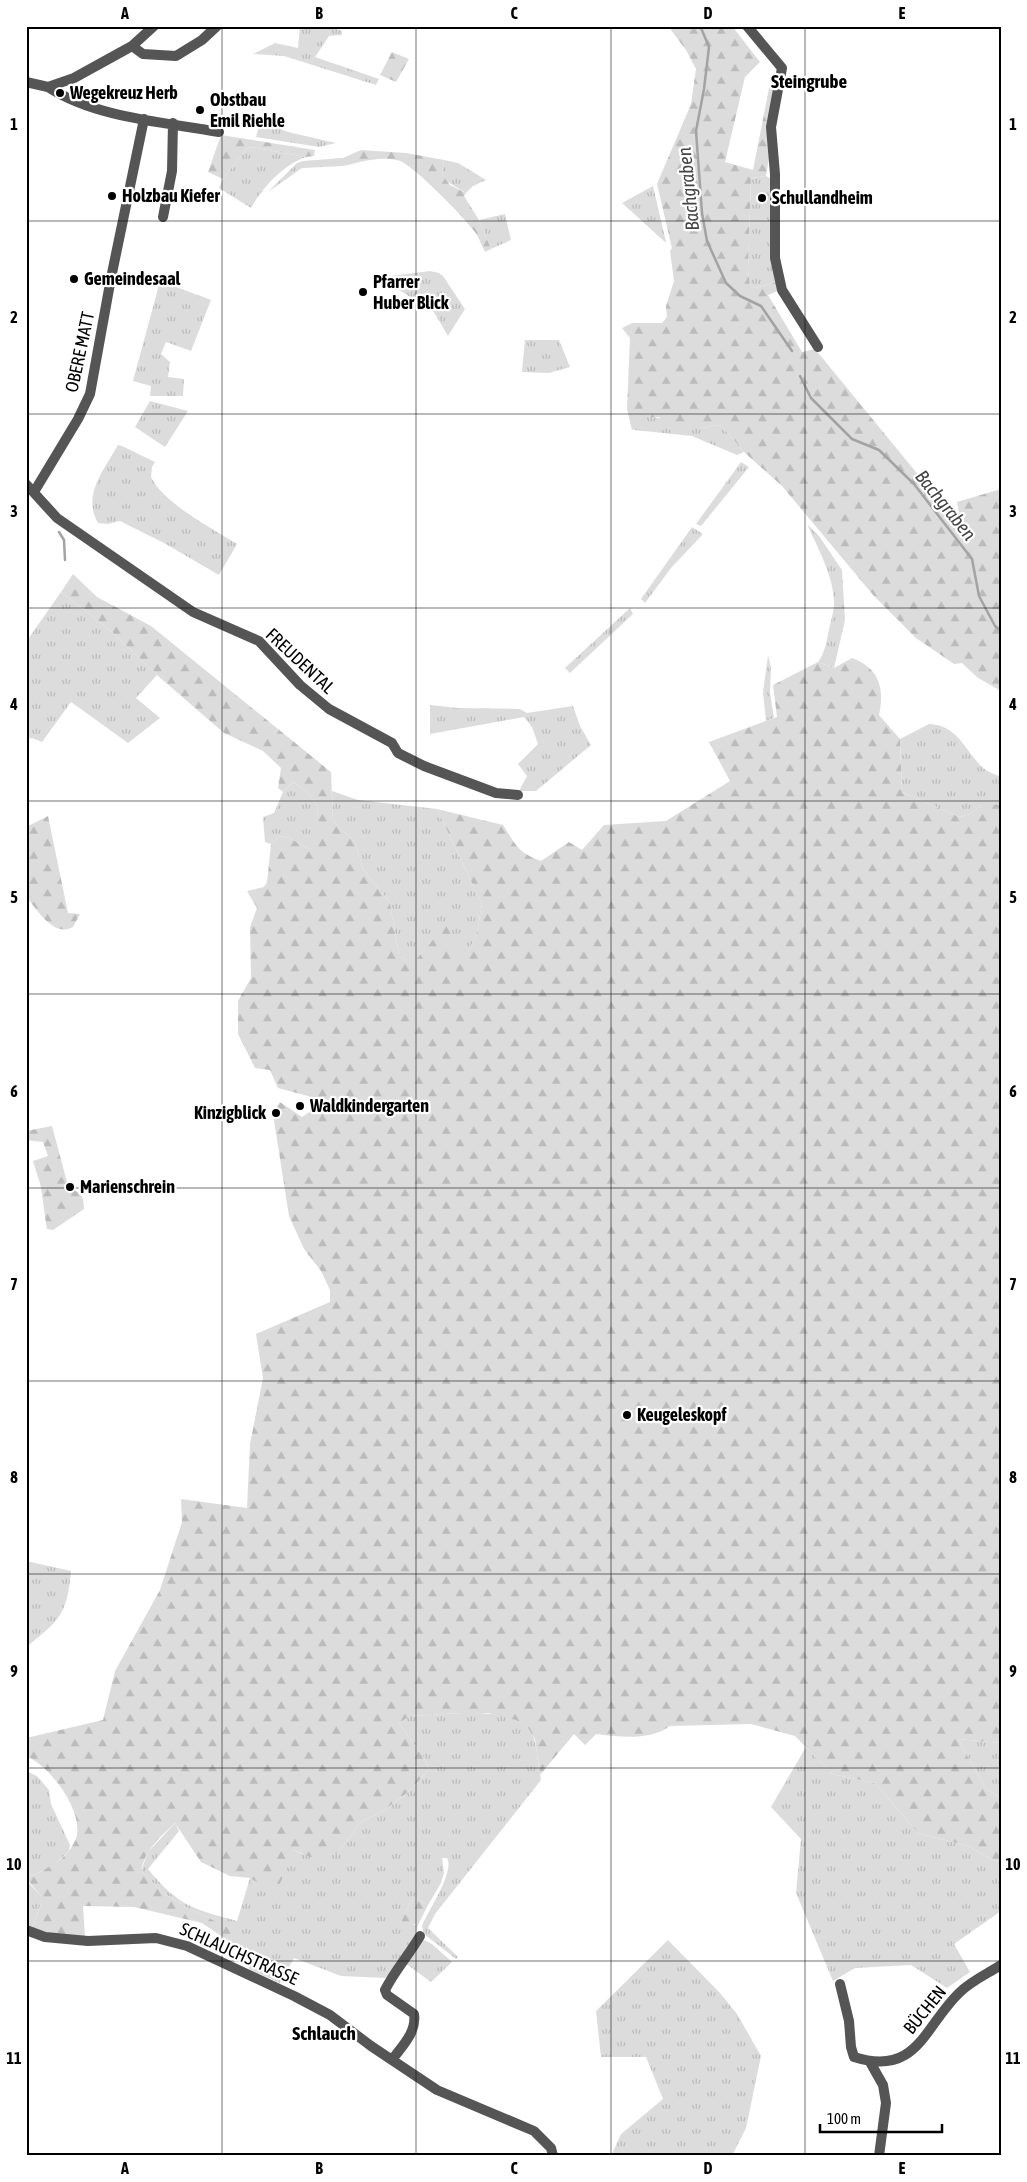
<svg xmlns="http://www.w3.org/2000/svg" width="1027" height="2182" viewBox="0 0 1027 2182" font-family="'Asap Condensed',sans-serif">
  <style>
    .grass { fill: url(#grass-tufts) }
    .forest { fill: url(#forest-firs) }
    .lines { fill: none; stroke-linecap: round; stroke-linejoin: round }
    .stream { stroke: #a3a3a3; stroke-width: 2.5 }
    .minor { stroke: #555; stroke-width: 10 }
    .grid { fill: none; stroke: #000; stroke-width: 1; stroke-opacity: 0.55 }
    .poi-dot { fill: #000; stroke: #fff; stroke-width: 2 }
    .labels { text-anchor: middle; stroke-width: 4.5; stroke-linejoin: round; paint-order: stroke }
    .poi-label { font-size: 18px; font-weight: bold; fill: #000; stroke: #fff; text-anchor: start }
    .street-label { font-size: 18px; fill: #000; stroke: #fff }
    .neighbourhood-label { font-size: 19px; font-weight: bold; fill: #000; stroke: #fff }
    .water-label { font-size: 19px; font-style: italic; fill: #444; stroke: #fff }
    .neatline { fill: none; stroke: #000; stroke-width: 2 }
    .grid-label { font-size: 16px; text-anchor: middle; font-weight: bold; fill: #000 }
  </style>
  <defs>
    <pattern id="grass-tufts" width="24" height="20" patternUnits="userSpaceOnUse" patternTransform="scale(1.25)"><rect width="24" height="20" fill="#dcdcdc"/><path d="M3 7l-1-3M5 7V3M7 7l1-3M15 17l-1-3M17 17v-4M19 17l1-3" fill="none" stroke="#bbb"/></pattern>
    <pattern id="forest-firs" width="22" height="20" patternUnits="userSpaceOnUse" patternTransform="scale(1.25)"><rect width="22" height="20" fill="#dcdcdc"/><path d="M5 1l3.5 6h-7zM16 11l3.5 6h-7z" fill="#bbb"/></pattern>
  </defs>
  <rect width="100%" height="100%" fill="#fff"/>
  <path class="grass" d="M 300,26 L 329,26 L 342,31 L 342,35 L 329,36 L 315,57 L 379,79 L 376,85 L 284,56 L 253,54 L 275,43 L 298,48 Z
    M 260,121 L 288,132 L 336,143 L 319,147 L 256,137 Z
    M 251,147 L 306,157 C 283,165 263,187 251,208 L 219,188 L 223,179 L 246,149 Z
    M 343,158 L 343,166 L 302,168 L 268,192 L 297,163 L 303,161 Z
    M 444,160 L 458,163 L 486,180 L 473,186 L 466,193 L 446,181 L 442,175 Z
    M 766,176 L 773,180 L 777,282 L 755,288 L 750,285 L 748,271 L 751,178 Z
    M 653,186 L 666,242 L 665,242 L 622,203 Z
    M 505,214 L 511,240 L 491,249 L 479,220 Z
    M 430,271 L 439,273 L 443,276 L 465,309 L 448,336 L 434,312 L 399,290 L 374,283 L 383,277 Z
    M 160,281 L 211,300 L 191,351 L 166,342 L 161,354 L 170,362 L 168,377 L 184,379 L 183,396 L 150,396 L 151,386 L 133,381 Z
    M 525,340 L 559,340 L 570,367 L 549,373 L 522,372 Z
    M 150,401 L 188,411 L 165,447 L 135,427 Z
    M 649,416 L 704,428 L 714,425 L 722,426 L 744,452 L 737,455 L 692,436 L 634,430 L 641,417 Z
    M 118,445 L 122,446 L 155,462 L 152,467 L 151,477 C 163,503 213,529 237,544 L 219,575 L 164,543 L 120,521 L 108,524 L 98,523 C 82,495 104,470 118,445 Z
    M 741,462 L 749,467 L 701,526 L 696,524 Z
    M 807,524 L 819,536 L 842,570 L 845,620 L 834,668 L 818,662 C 825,653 827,640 829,629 C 831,621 833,614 834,606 C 835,578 818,549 807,524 Z
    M 692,527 L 703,534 L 671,568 L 645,603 L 641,599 Z
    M 61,592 L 113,633 L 157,675 L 136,698 L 160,718 L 128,743 L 71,702 L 42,742 L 32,738 L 26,739 L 26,642 Z
    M 630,608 L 633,614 L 570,673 L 565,668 Z
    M 768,655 L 771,668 L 770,693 L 774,718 L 766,721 L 763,693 Z
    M 430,705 L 458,708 L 520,709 L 527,713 L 573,706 L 580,726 L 591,745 L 536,791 L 519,791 L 527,776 L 518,764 L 538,744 L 532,727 L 524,717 L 430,734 Z
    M 929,724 C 958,725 965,751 983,768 C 988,772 995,774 1001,777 L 1001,805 L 981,805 L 970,814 L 959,817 L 902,792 L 900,739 Z
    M 293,782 L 306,791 L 318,806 L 316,847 L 311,849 C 296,845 297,838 280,836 L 271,844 L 265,842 L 263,817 L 274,813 L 283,792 Z
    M 332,791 L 358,800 L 437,809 L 482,904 L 477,932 L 466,958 L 425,950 L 410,966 L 399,955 L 390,903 L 363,869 L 355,842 L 333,821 Z
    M 26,1561 L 71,1571 C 67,1613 61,1619 29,1645 L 26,1642 Z
    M 462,1713 C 485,1713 529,1712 535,1742 C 538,1754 538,1767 541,1780 L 435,1914 L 428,1928 L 458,1957 L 456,1959 L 424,1934 L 422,1926 C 428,1910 455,1872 447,1858 L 442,1858 L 444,1873 L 441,1883 L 428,1905 L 418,1899 L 411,1901 L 400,1924 L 418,1925 C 413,1947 401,1962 386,1978 L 341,1976 L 294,1958 L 280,1983 L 249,1969 L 246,1951 L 227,1940 L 233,1930 L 187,1908 L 163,1893 L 141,1871 L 148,1852 L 175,1823 L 179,1831 L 148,1869 C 178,1906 193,1909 237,1921 L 250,1878 L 294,1850 L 302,1854 L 339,1851 L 361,1822 L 383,1811 L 408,1792 L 429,1770 L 426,1761 L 399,1723 L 410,1716 Z
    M 958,1739 L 1001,1743 L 1001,1798 L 986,1789 Z
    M 806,1747 L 832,1774 L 875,1783 L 918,1833 L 968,1846 L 991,1859 L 1001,1862 L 1001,1911 L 954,1944 L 970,1972 L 947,1988 L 911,1965 L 855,1968 L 833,1981 L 796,1893 L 801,1839 L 771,1807 Z
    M 26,1771 L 37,1776 L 49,1790 L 51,1804 L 70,1845 L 69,1851 L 53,1866 L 26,1878 L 26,1802 L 28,1799 L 26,1797 Z
    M 26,1880 L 41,1896 L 41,1903 L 32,1929 L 26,1926 Z
    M 424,1940 L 432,1944 L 452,1962 L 431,1982 L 405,1963 L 421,1941 Z
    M 668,1940 L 720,1993 L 737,2014 L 761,2056 L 746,2128 L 732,2156 L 611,2156 L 621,2134 L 663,2099 L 646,2057 L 601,2057 L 596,2011 Z"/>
  <path class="forest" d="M 668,26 L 732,26 L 760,62 L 745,77 L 725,162 L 753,170 L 771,78 L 775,78 L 769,120 L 769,158 L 766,176 L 751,178 L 748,271 L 750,285 L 755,288 L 777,282 L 780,290 L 768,295 L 802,352 L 815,349 L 952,516 L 959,512 L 957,502 L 1001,489 L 1001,691 L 978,678 L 962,663 L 954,664 L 916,638 L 874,596 L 782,486 L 744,452 L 722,426 L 714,425 L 704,428 L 677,425 L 663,421 L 659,417 L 641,417 L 637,428 L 632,430 L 627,409 L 630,338 L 622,328 L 632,323 L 662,323 L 667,317 L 666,306 L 674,281 L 670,251 L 672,248 L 657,184 L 691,104 L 696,69 L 686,50 Z
    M 392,52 L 409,59 L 396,82 L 380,75 Z
    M 221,135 L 315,150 L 314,156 L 306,157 L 251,147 L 246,149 L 223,179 L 208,172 Z
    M 361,150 L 406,153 L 444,160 L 442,175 L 450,185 L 466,193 L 464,196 L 479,220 L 491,249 L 485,252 C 482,246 479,238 475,232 C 465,218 414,166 400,161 C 383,155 360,162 343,166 L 343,158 Z
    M 73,574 L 97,597 L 151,626 L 331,772 L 333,821 L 355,842 L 363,869 L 390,903 L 399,955 L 410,965 L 425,950 L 446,923 L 461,957 L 466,957 L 477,932 L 482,904 L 437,809 L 503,825 C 515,844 518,853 541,861 L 569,842 L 582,850 L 604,825 L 666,821 L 730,781 L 709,742 L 777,717 L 773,685 L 818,662 L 834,668 L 852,658 C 879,668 885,688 879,715 L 900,739 L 902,792 L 959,817 L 970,814 L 981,805 L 1001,805 L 1001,1743 L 958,1739 L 986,1789 L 1001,1798 L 1001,1862 L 991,1859 L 968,1846 L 918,1833 L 875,1783 L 832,1774 L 795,1736 L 751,1724 L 670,1726 C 650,1741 620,1737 596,1734 L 585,1745 L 574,1734 L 540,1775 L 535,1739 L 528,1728 L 516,1720 L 488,1713 L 462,1713 L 410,1716 L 399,1723 L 426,1761 L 429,1770 L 408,1792 L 383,1811 L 361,1822 L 339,1851 L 332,1855 L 310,1857 L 294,1850 L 276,1893 L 250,1878 L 230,1876 L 201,1862 L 175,1823 C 160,1837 145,1850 141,1871 L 163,1893 L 187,1908 L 234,1930 L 227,1940 L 202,1923 L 134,1907 L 83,1906 L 85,1937 L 45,1933 L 32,1929 L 41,1903 L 41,1896 L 26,1878 C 45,1870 66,1861 75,1841 C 87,1815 51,1766 26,1756 L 26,1738 L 103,1720 L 115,1671 L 160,1590 L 182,1522 L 181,1499 L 247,1508 L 250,1444 L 263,1378 L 256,1334 L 330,1302 L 330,1290 L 321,1271 L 304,1249 L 289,1216 L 273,1114 L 274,1110 L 280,1102 L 302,1117 L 314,1109 L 316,1100 L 308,1096 L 278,1088 L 270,1070 L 255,1068 L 238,1034 L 238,1001 L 251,978 L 250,927 L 257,908 L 247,891 L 264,887 L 267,882 L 271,844 L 280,836 C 297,838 296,845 311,849 L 315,847 L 318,806 L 306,791 L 293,782 L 283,792 L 278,788 L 281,768 L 263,751 L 224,733 L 157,675 L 113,633 L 61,592 Z
    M 48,816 L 68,913 L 80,914 L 73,927 C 54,938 37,910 26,896 L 26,827 Z
    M 52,1126 L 67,1182 C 74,1195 84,1188 84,1209 L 53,1230 L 47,1229 L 46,1224 L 41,1187 L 33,1161 L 48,1156 L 43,1142 L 26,1140 L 26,1131 Z
    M 418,1899 L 428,1905 L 418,1925 L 414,1924 L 410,1930 L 403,1931 L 400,1924 L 411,1901 Z"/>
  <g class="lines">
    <path class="stream" d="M 696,26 L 701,28 L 709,47 L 704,89 L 696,131 L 702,213 L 707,241 L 726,283 L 740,296 L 761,306 L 792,351
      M 800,376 L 811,398 L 852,439 L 879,450 L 914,484 L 972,559 L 979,596 L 995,626 L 1001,631
      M 59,532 L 64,540 L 65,560"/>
    <path class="minor" d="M 747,26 L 782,68 L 771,127 L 775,174 L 775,258 L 782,290 L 818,347
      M 132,46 L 143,54 L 176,56 L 202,40 L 217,26
      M 26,82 L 48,87 L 74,78 L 132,46 L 154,26
      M 48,87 C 96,118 164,122 219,132
      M 163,217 L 172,171 L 173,123
      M 26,484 L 57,518 L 193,612 L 259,641 L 300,685 L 329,709 L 392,743 L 398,753 L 424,766 L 496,793 L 518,795
      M 34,492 L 78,419 L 90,394 L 111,278 L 144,119
      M 26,1930 L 45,1937 L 88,1941 L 156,1938 L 187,1946 L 294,1996 L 330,2015 L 371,2046 L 437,2090 L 534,2131 L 551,2148 L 553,2156
      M 840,1984 L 849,2021 L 851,2047 L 854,2057 C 917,2077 924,2027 959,1993 C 971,1981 987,1974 1001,1965
      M 392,2060 C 402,2046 417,2032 414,2014 L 387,1995 L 385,1990 C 395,1970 409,1955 420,1936
      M 870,2062 L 883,2085 L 886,2103 L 879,2156"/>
  </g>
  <path class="grid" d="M 222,26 L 222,2156M 416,26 L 416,2156M 611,26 L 611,2156M 805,26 L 805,2156M 26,221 L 1001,221M 26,414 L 1001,414M 26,608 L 1001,608M 26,801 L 1001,801M 26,994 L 1001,994M 26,1188 L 1001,1188M 26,1381 L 1001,1381M 26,1574 L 1001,1574M 26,1768 L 1001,1768M 26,1961 L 1001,1961"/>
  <g class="poi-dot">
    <circle cx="60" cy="93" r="5"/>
    <circle cx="200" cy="110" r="5"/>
    <circle cx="112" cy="196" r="5"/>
    <circle cx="762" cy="198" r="5"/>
    <circle cx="74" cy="279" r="5"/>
    <circle cx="363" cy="292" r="5"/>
    <circle cx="300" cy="1106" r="5"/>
    <circle cx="276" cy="1113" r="5"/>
    <circle cx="70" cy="1187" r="5"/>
    <circle cx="627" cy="1415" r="5"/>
  </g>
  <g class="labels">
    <g class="poi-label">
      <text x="70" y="99">Wegekreuz Herb</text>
      <text x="210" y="106">Obstbau<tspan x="210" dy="21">Emil Riehle</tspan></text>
      <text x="122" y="202">Holzbau Kiefer</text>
      <text x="772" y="204">Schullandheim</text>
      <text x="84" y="285">Gemeindesaal</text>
      <text x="373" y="288">Pfarrer<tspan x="373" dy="21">Huber Blick</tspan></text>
      <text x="310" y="1112">Waldkindergarten</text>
      <text x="266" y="1119" text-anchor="end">Kinzigblick</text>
      <text x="80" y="1193">Marienschrein</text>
      <text x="637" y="1421">Keugeleskopf</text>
    </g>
    <g class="street-label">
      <text transform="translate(80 352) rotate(-78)" y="6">OBERE MATT</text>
      <text transform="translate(300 661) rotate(43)" y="6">FREUDENTAL</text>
      <text transform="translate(239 1954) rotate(24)" y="6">SCHLAUCHSTRASSE</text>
      <text transform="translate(925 2010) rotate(-51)" y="6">BÜCHEN</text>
    </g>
    <g class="neighbourhood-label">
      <text x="809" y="88">Steingrube</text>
      <text x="324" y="2040">Schlauch</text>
    </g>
    <g class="water-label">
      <text transform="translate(688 189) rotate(-96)" y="7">Bachgraben</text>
      <text transform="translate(946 505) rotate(51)" y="7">Bachgraben</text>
    </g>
  </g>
  <rect width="1027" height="2182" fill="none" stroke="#ffffff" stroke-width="55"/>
  <path d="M820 2124v8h122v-8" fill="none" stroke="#000000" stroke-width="2.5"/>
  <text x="827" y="2124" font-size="15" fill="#000000" stroke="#ffffff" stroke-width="4" paint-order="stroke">100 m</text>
  <rect x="28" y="28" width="972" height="2126" class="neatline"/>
  <g class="grid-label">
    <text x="125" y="19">A</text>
    <text x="319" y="19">B</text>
    <text x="514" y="19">C</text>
    <text x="708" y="19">D</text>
    <text x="902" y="19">E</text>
    <text x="14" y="130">1</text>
    <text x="1013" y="130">1</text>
    <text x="14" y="323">2</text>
    <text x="1013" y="323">2</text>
    <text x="14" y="517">3</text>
    <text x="1013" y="517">3</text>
    <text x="14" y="710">4</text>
    <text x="1013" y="710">4</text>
    <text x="14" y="903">5</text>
    <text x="1013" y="903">5</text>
    <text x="14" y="1097">6</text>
    <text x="1013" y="1097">6</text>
    <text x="14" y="1290">7</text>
    <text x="1013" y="1290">7</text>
    <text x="14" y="1483">8</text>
    <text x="1013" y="1483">8</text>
    <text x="14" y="1677">9</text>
    <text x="1013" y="1677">9</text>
    <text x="14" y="1870">10</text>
    <text x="1013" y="1870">10</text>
    <text x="14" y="2064">11</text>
    <text x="1013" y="2064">11</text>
    <text x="125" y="2174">A</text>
    <text x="319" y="2174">B</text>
    <text x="514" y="2174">C</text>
    <text x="708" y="2174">D</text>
    <text x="902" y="2174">E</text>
  </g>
</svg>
